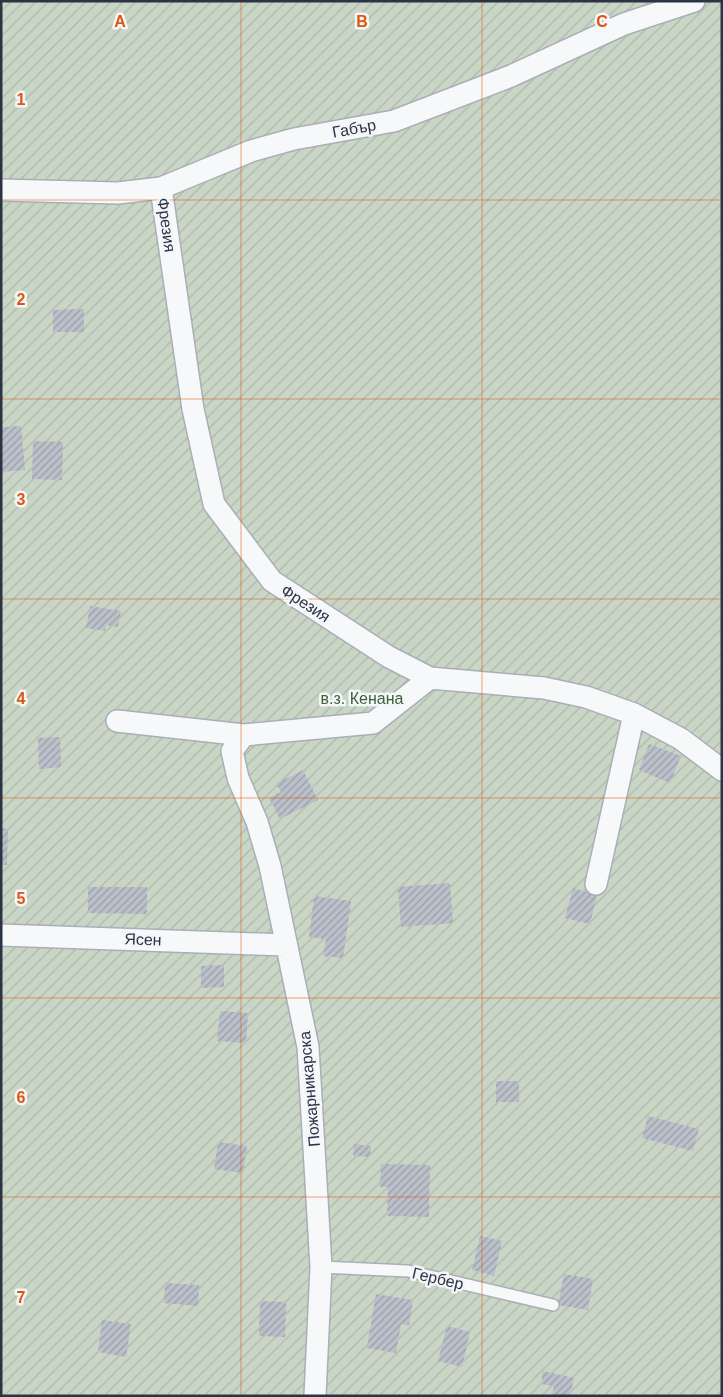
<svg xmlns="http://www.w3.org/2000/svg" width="723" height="1397" viewBox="0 0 723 1397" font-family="Helvetica,sans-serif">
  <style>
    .garden { fill: url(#garden-furrows) }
    .building { fill: url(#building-hatch) }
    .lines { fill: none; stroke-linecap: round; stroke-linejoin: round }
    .lane-casing { stroke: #a9aeb7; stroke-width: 14 }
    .street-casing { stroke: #a9aeb7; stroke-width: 24 }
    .lane { stroke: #f7f8fa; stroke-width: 11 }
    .street { stroke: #f7f8fa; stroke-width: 21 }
    .grid { fill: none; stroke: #df570f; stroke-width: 1; stroke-opacity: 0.55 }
    .labels { text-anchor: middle; stroke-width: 5; stroke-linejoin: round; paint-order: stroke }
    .street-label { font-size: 16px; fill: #2b3445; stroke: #f4f6f9 }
    .park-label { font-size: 16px; fill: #3f6138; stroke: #f4f6f9 }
    .grid-label { font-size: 16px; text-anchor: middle; font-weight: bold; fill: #df570f; stroke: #f4f6f9; stroke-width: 5; stroke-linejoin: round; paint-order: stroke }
  </style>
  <defs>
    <pattern id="garden-furrows" width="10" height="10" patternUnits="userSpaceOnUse" patternTransform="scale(1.25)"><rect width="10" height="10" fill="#c9d6c5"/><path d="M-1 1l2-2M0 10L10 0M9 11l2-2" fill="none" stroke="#adb8ab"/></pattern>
    <pattern id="building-hatch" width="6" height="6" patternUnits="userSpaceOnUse" patternTransform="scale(1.25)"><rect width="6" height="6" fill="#bbc0ca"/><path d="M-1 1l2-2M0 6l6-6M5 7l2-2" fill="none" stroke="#989da6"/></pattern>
  </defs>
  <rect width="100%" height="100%" fill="#e4e7ec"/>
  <path class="garden" d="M 1,1 L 722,1 L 722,1396 L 1,1396 Z"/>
  <path class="building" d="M 84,309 L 84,332 L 53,332 L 53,310 Z
    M 21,426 L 25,470 L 1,472 L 1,427 Z
    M 33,441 L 63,442 L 62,480 L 32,479 Z
    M 90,606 L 121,611 L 118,627 L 106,625 L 105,631 L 86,628 Z
    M 60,737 L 61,767 L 39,769 L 38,738 Z
    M 649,744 L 681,756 L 670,783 L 639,770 Z
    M 303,770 L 318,800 L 280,819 L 269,798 L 281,792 L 276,784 Z
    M 1,828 L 8,829 L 7,865 L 1,865 Z
    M 450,883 L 453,923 L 401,927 L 398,887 Z
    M 88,887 L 147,887 L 147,914 L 88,913 Z
    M 573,888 L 597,895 L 590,924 L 565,918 Z
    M 314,896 L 351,901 L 343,958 L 323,956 L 326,939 L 309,937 Z
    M 224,965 L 224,987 L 201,988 L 201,966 Z
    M 220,1011 L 248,1013 L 246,1043 L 217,1041 Z
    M 496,1081 L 519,1081 L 519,1102 L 496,1102 Z
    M 648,1116 L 699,1129 L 693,1151 L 642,1138 Z
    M 218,1142 L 247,1146 L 243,1173 L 214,1169 Z
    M 354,1144 L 371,1146 L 370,1157 L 353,1156 Z
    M 381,1164 L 430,1165 L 429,1217 L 387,1216 L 388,1187 L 380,1187 Z
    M 480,1236 L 502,1241 L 494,1276 L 472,1270 Z
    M 564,1274 L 593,1279 L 588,1310 L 558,1305 Z
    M 165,1283 L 199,1285 L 198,1306 L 164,1303 Z
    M 376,1294 L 413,1300 L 409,1325 L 401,1324 L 396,1353 L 367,1348 Z
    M 260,1301 L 286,1302 L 285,1337 L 259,1336 Z
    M 102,1320 L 131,1324 L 126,1357 L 98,1352 Z
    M 447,1326 L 470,1332 L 462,1367 L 438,1361 Z
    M 543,1371 L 574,1378 L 570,1396 L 552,1395 L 554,1386 L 541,1384 Z"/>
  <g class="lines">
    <defs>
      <path id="lane" d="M 321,1267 L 408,1271 L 553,1305"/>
      <path id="street" d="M 161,188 L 193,409 L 214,504 L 272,581 L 389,657 L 430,678 L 544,688 L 586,697 L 634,714 L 681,739 L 722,770
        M 1,190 L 118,193 L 161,188 L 251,151 L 294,139 L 394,121 L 511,76 L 624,24 L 694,1
        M 117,721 L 244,735 L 373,723 L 430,678
        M 244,735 L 232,751 L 238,778 L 257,822 L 270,866 L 308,1047 L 321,1267 L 315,1396
        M 596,884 L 634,714
        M 1,935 L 286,945"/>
    </defs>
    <use href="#lane" class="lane-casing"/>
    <use href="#street" class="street-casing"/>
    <use href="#lane" class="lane"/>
    <use href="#street" class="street"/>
  </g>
  <path class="grid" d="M 241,1 L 241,1396M 482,1 L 482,1396M 1,200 L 722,200M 1,399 L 722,399M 1,599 L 722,599M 1,798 L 722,798M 1,998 L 722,998M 1,1197 L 722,1197"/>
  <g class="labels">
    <g class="street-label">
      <text transform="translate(354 128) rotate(-10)" y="6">Габър</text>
      <text transform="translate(167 225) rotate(82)" y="6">Фрезия</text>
      <text transform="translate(306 603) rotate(33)" y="6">Фрезия</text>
      <text transform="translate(143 939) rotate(2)" y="6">Ясен</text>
      <text transform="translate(309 1089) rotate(-95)" y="6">Пожарникарска</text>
      <text transform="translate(438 1278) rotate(13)" y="6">Гербер</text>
    </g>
    <g class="park-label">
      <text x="362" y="704">в.з. Кенана</text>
    </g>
  </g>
  <g class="grid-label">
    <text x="120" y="27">A</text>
    <text x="362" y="27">B</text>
    <text x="602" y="27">C</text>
    <text x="21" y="105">1</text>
    <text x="21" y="305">2</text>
    <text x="21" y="505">3</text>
    <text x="21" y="704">4</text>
    <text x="21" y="904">5</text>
    <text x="21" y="1103">6</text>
    <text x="21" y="1303">7</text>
  </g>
  <rect width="723" height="1397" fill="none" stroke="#2b3445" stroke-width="5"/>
</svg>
